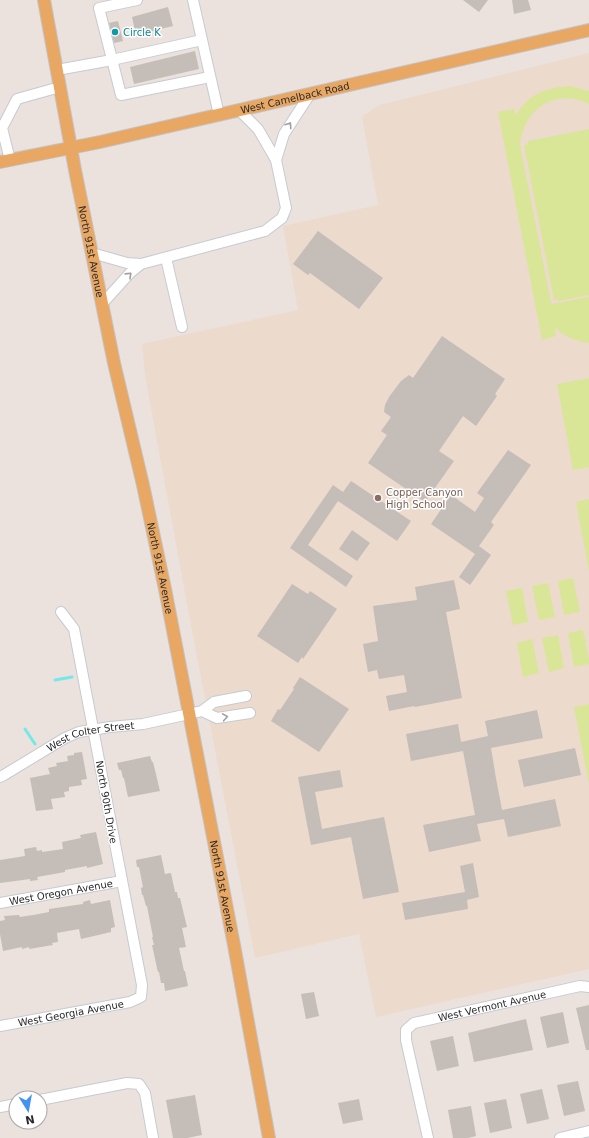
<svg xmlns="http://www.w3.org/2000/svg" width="589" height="1138" viewBox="0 0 589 1138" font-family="'DejaVu Sans',sans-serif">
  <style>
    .education { fill: #ecdacd }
    .pitch { fill: #d9e698 }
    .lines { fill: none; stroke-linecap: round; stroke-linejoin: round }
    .stream { stroke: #75e8e8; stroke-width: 3 }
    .building { fill: #c4bdb8 }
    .minor-casing { stroke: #c5cbd3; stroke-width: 12 }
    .major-casing { stroke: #c3c3c3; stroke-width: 14 }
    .minor { stroke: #fff; stroke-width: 10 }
    .major { stroke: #e9a764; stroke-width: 12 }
    .oneway { stroke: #9f9f9f }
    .culture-dot { fill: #0f9aa8; stroke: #fff; stroke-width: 1.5 }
    .education-dot { fill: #8d6e63; stroke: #fff; stroke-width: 1.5 }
    .labels { text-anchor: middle; stroke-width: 3; stroke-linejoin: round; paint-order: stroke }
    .culture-label { font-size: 10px; fill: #0d838f; stroke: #fff; text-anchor: start }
    .street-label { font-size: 10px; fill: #2a2a2a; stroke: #fff }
    .education-label { font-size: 10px; fill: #785e54; stroke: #fff; text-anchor: start }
  </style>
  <rect width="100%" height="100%" fill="#ebe1dd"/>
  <path class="education" d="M 589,53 L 589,969 L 376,1017 L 359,934 L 255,958 L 190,620 L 145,375 L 142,344 L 298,310 L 283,226 L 378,205 L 362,116 L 380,105 Z"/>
  <path class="pitch" d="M 569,86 L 589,91 L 589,104 C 556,87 523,109 520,145 L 551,302 L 552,304 L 589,297 L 589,343 C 576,341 565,337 555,328 L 556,336 L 542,340 L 498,112 L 514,109 L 516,115 C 529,94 545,88 569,86 Z
    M 589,129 L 589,295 L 558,301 L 558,299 L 554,300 L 524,145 L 528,144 L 528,141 Z
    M 589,378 L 589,467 L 573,470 L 557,384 Z
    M 589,499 L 589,571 L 576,502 Z
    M 573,578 L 580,612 L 564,615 L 558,581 Z
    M 548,583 L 555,617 L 539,620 L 532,586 Z
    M 522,588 L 528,622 L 513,625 L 506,591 Z
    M 583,630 L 589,659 L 589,664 L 574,667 L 568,633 Z
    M 558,635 L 564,668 L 549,672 L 542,638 Z
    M 532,639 L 539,673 L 523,677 L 517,643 Z
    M 589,704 L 589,784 L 574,707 Z"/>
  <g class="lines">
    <path class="stream" d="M 55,680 L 72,677
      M 25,729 L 35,744"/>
  </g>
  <path class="building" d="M 463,0 L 488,0 L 479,12 Z
    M 512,0 L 528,0 L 531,10 L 514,14 Z
    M 168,7 L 173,26 L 136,35 L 132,17 Z
    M 118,21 L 123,41 L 114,43 L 109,23 Z
    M 195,51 L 199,69 L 134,84 L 130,67 Z
    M 318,231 L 383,278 L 359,309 L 310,273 L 308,275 L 293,264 Z
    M 442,336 L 505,379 L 495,394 L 497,396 L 476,426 L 463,416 L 439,451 L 454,461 L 425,502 L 368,463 L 387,435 L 381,431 L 391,417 L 384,412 L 385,405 L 389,397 L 401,381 L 409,375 L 413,378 Z
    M 508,450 L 531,465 L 491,522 L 494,525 L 479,546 L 491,555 L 470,585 L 459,577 L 475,554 L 431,524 L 451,495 L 475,512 L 484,498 L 477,493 Z
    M 351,481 L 411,521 L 397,541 L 338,501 L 308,545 L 353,576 L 346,587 L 290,548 L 333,485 L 343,492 Z
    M 352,530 L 370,543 L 357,561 L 339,549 Z
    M 454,580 L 460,609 L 446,612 L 462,698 L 415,707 L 414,706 L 389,711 L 386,696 L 407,692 L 404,675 L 379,679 L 377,670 L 368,672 L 363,644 L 378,641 L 373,606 L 417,600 L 415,587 Z
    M 292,584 L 308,594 L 310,591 L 337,609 L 303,659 L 302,657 L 298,663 L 257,636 Z
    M 300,677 L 349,709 L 319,752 L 271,721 L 278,709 L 280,710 L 294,689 L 293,688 Z
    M 537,710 L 543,738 L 491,748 L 495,772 L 495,773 L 502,810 L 555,799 L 561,826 L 508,837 L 504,819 L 477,824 L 481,841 L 429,852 L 423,825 L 475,815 L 463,751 L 411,761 L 406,734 L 458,724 L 461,742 L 488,736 L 485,721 Z
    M 575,748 L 581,775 L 524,787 L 518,760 Z
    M 82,752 L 87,779 L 81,780 L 82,785 L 69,787 L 69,791 L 64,792 L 65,797 L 51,799 L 53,809 L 36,811 L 30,778 L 50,774 L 48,768 L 57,766 L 56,763 L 68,761 L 67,756 L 74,755 L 74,753 Z
    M 150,756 L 152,762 L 153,762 L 160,791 L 128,797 L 124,778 L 123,778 L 121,770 L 119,770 L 117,763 Z
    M 340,770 L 343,787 L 315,792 L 322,829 L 384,817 L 399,892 L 363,899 L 351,837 L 311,845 L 298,777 Z
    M 96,832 L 103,864 L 87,868 L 87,866 L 65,870 L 65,872 L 37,877 L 38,880 L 30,881 L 30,879 L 0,883 L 0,860 L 25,856 L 24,849 L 36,847 L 37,851 L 42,850 L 42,852 L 63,849 L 62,842 L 81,838 L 80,835 Z
    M 161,855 L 165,874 L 171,873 L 175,892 L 177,892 L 178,898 L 180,898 L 187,927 L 182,928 L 186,947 L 179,948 L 184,971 L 185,971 L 188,986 L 165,991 L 164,983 L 161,983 L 159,972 L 158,972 L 157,968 L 152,945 L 154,945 L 152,937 L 153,937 L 147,906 L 146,906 L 143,895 L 142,895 L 141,888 L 143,887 L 139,867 L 137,867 L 136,860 Z
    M 473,863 L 479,897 L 467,900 L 468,909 L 405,920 L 402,903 L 465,892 L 460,866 Z
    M 90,900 L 91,904 L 110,900 L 115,927 L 111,928 L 111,932 L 81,939 L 79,929 L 57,933 L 58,942 L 52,943 L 53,945 L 29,949 L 29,947 L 22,949 L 22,947 L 3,951 L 0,934 L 0,921 L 5,920 L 4,916 L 19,915 L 20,917 L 33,915 L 49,912 L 49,909 L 83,904 L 83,902 Z
    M 314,992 L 319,1016 L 306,1019 L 301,994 Z
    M 589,1005 L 589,1050 L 586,1050 L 576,1008 Z
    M 563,1012 L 569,1043 L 547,1048 L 540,1017 Z
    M 526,1019 L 533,1050 L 474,1062 L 468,1033 Z
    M 453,1036 L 459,1066 L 437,1071 L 430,1041 Z
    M 578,1081 L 585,1111 L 564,1116 L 557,1085 Z
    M 542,1089 L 549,1119 L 527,1124 L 520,1094 Z
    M 195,1095 L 202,1135 L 187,1138 L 173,1138 L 166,1100 Z
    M 359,1099 L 363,1120 L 343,1124 L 338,1103 Z
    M 506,1099 L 512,1128 L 490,1133 L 484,1103 Z
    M 471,1106 L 476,1136 L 468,1138 L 453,1138 L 448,1110 Z"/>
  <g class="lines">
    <defs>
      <g id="minor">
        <path d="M 137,0 L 99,8 L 121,95 L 210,77"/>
        <path d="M 193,0 L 219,115"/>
        <path d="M 57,70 L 112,60 L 202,40"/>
        <path d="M 10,160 L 2,128 L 17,99 L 60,87"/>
        <path d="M 276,160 L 284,134 L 310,94"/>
        <path d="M 92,253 L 127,263 L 141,264 L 130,273 L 102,304"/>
        <path d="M 166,258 L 182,327"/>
        <path d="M 141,264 L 265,231 L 282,218 L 286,208 L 276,160 L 258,129 L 240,111"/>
        <path d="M 202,711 L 217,718 L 250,713"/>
        <path id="s1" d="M 0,777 L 4,775 L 65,738 L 79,732 L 110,727 L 143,724 L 189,714 L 202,711 L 214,702 L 246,696"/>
        <path id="s2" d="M 0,903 L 122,881"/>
        <path id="s3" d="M 0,1026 L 130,1002 L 141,997 L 142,985 L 74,629 L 61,612"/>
        <path d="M 40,1100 L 127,1083 L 139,1084 L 145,1093 L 153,1138"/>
        <path d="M 0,1107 L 16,1104"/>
        <path id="s4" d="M 428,1138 L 406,1040 L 406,1030 L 414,1023 L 580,986 L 589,987"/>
        <path d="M 560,1138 L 589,1131"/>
      </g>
      <g id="major">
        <path id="s5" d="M 44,0 L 75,170 L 114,363 L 143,485 L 165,589 L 234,945 L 269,1138"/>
        <path id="s6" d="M 0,162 L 100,142 L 589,30"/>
      </g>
    </defs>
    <use href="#minor" class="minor-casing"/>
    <use href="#major" class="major-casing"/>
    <use href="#minor" class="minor"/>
    <use href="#major" class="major"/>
  </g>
  <defs><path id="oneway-chevron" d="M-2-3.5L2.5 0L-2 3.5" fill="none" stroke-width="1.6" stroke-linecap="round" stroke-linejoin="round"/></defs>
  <g class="oneway">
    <use href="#oneway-chevron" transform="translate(289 125) rotate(-56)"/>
    <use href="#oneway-chevron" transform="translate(129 275) rotate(-44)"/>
    <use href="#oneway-chevron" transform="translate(225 717) rotate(-10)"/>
  </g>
  <circle class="culture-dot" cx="115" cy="32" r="4"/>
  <circle class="education-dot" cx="378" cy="498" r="4"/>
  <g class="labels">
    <g class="culture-label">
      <text x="123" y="36">Circle K</text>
    </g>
    <g class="street-label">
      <text dy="4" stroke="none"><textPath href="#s6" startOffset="302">West Camelback Road</textPath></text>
      <text dy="4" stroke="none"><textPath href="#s5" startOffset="256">North 91st Avenue</textPath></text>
      <text dy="4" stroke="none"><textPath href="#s5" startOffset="580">North 91st Avenue</textPath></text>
      <text dy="4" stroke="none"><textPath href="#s1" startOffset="101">West Colter Street</textPath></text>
      <text transform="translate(107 802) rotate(80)" y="4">North 90th Drive</text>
      <text dy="4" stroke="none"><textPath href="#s5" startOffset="904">North 91st Avenue</textPath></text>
      <text dy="4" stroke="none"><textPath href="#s2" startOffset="62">West Oregon Avenue</textPath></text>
      <text dy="4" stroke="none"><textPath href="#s4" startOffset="201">West Vermont Avenue</textPath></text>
      <text dy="4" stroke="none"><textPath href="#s3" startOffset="72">West Georgia Avenue</textPath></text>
    </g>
    <g class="education-label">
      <text x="386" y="496">Copper Canyon<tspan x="386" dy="12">High School</tspan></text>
    </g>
  </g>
  <g transform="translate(28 1110) rotate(169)"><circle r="19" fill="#ffffff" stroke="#aaaaaa"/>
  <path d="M0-3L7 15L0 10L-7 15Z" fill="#4592f0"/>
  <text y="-6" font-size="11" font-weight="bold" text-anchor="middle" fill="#2a2a2a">N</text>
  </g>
</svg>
